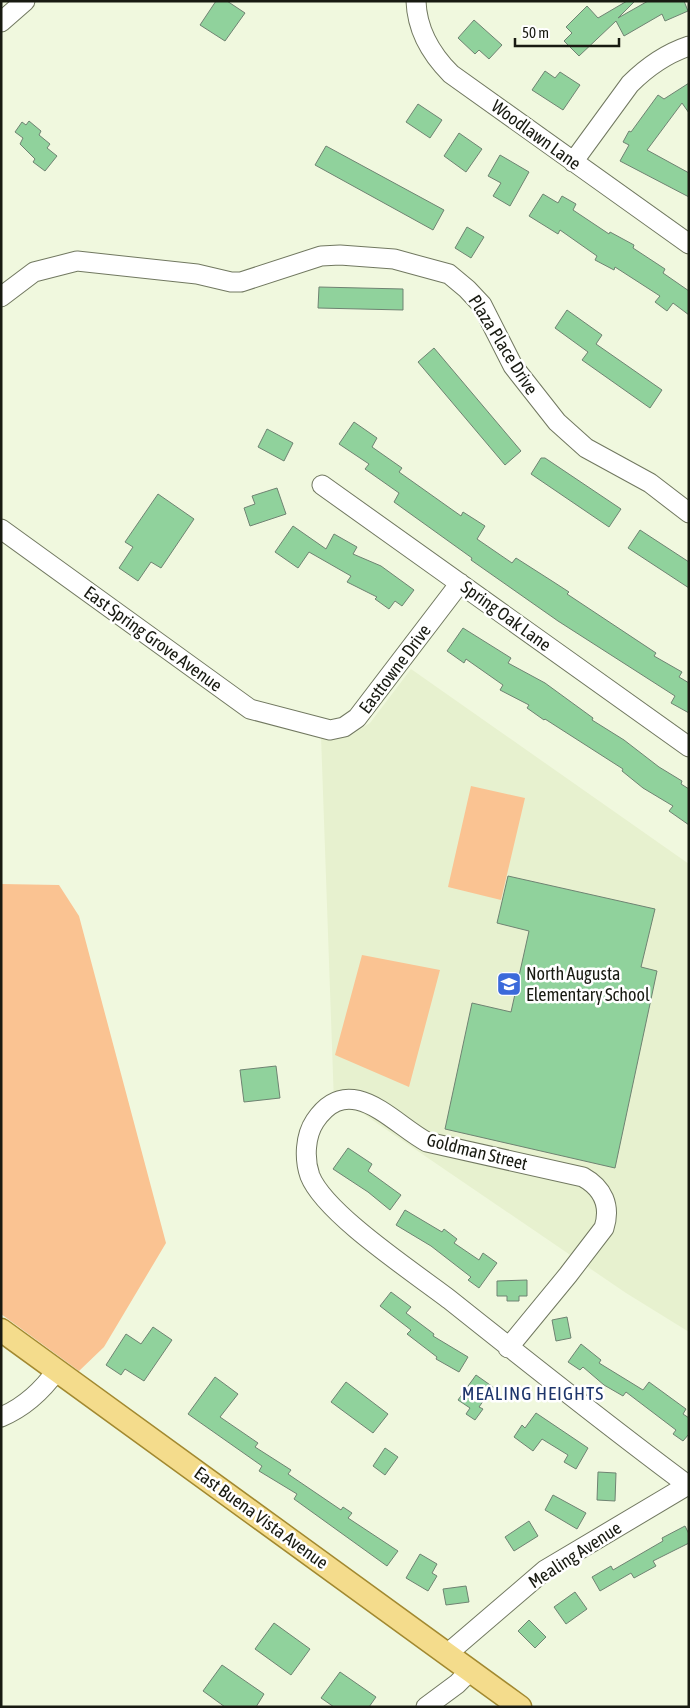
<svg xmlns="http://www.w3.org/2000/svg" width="690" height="1708" viewBox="0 0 690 1708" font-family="'Asap Condensed',sans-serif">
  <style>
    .built { fill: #e7f1cf }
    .green { fill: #fac392 }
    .building { fill: #90d29c; stroke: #6f8372 }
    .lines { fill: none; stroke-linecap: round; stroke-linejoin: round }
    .minor-casing { stroke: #717860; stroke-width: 21 }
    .major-casing { stroke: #a28930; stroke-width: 25 }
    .minor { stroke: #fff; stroke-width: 19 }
    .major { stroke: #f4dc8c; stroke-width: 22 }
    .labels { text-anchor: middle; stroke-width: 5; stroke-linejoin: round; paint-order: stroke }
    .street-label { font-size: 18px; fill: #181a11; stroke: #fff }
    .poi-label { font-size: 18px; fill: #181a11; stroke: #fff; text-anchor: start }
    .neighbourhood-label { font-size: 19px; letter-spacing: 1px; fill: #1d356b; stroke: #fff }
  </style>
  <rect width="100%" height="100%" fill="#f0f8de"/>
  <path class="built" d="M 411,669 L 689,864 L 689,1332 L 626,1293 L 359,1111 L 334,1103 L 321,736 L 350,736 L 370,723 Z"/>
  <path class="green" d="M 471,786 L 525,798 L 501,900 L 448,887 Z
    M 1,884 L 59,885 L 79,916 L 166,1243 L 104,1347 L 79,1371 L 1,1314 Z
    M 362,955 L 440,970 L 409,1087 L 335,1055 Z"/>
  <path class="building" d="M 216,1 L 227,1 L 245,13 L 225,41 L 200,25 Z
    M 627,1 L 635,1 L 618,18 L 648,1 L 684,1 L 688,11 L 665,21 L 662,14 L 624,36 L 616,21 L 579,56 L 564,41 L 572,33 L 566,27 L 587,6 L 598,18 Z
    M 474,20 L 502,45 L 489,59 L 479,50 L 475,54 L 458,38 Z
    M 545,71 L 555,78 L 560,72 L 580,85 L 563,110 L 532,90 Z
    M 689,83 L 689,113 L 682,103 L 647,150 L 689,173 L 689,197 L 620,161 L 629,145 L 623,142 L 629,131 L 631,132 L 658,95 L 664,99 Z
    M 418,104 L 442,120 L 430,138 L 406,122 Z
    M 29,121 L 41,131 L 39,135 L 50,144 L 47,148 L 57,156 L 45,171 L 33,162 L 35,159 L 20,144 L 23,138 L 15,132 L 22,122 L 26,125 Z
    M 459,133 L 482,149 L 466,172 L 444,156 Z
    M 326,146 L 444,210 L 433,230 L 315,165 Z
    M 500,155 L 529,172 L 510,206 L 493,196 L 501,183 L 488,176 Z
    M 543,194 L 558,203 L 562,196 L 576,204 L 573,210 L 609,234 L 610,232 L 634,245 L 633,248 L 665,269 L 663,273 L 689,291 L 689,315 L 673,303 L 667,311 L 655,302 L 660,296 L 615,267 L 614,270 L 595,260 L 597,256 L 560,230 L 558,234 L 529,216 Z
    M 467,227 L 484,237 L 471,258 L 455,248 Z
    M 319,287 L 403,289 L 403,310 L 318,308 Z
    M 567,310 L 602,335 L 596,344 L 662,390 L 650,408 L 582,360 L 588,352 L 555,328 Z
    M 434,348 L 521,451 L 505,465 L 418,362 Z
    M 354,422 L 377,438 L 372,447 L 402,468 L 399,472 L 461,516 L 463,512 L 485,526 L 477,539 L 512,563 L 516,558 L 552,581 L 569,592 L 567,594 L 656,653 L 654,656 L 682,672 L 679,677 L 689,683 L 689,713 L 671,703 L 675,696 L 558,621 L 471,560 L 472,558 L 394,502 L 399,493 L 365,469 L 369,464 L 339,444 Z
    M 267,429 L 293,443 L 284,461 L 258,447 Z
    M 541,458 L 545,458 L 621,509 L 609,527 L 531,474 Z
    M 277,488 L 286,514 L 250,526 L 244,508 L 255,504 L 252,496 Z
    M 158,494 L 194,519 L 161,568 L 151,562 L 138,581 L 119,568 L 133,547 L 125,542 Z
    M 293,526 L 326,549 L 334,534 L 357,547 L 353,554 L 381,566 L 414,590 L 402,606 L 395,601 L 389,609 L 375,599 L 377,597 L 347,582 L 351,576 L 309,552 L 298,568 L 275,552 Z
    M 640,530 L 689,562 L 689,588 L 628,548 Z
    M 463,628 L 511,658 L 508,663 L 545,683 L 593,718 L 592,720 L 624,740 L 659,767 L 682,781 L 681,784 L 689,789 L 689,825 L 669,811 L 673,806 L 643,788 L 622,771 L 623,769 L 545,719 L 544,720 L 527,708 L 529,705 L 500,690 L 503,685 L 466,659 L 464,663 L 447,651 Z
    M 508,876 L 655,909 L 641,967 L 657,971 L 615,1168 L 445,1129 L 472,1003 L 511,1012 L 529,931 L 497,923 Z
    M 276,1066 L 280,1098 L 244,1102 L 240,1070 Z
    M 348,1148 L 372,1164 L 368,1171 L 401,1195 L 390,1210 L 368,1192 L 333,1169 Z
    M 405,1210 L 442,1232 L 444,1229 L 457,1239 L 454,1243 L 479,1260 L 483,1253 L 497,1263 L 479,1288 L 468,1280 L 471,1277 L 431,1246 L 396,1225 Z
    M 527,1280 L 527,1296 L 519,1296 L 519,1301 L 507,1301 L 507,1296 L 497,1296 L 497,1281 Z
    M 391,1292 L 411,1307 L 406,1313 L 434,1334 L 433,1336 L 468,1357 L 459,1372 L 436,1359 L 437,1357 L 407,1334 L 411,1330 L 380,1306 Z
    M 567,1317 L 571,1338 L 556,1341 L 552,1320 Z
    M 153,1327 L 172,1340 L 144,1381 L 125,1369 L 121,1375 L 106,1365 L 126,1334 L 141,1344 Z
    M 581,1344 L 601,1360 L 599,1363 L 643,1390 L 649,1382 L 686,1409 L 683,1414 L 689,1418 L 689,1434 L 683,1441 L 673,1434 L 676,1430 L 626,1392 L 623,1396 L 604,1385 L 583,1367 L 580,1370 L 568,1362 Z
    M 476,1375 L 493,1387 L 479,1407 L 483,1409 L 475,1420 L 466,1414 L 470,1408 L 458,1400 Z
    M 215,1377 L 238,1394 L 220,1417 L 258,1443 L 255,1447 L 291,1470 L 288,1474 L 341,1510 L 343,1507 L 352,1513 L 348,1518 L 398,1551 L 387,1566 L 294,1499 L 297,1494 L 259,1471 L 262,1466 L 188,1414 Z
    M 346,1382 L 388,1414 L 373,1433 L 331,1402 Z
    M 536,1413 L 588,1448 L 576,1469 L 564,1462 L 568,1455 L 542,1439 L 533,1451 L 514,1437 L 522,1425 L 525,1428 Z
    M 385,1448 L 398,1457 L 385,1475 L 373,1466 Z
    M 598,1472 L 616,1473 L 615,1501 L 597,1500 Z
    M 553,1495 L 586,1513 L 577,1529 L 545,1510 Z
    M 529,1521 L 538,1536 L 514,1551 L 505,1537 Z
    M 685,1526 L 689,1534 L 689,1543 L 653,1561 L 656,1566 L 634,1578 L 631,1573 L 600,1591 L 592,1577 L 611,1566 L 613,1570 L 663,1541 L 662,1538 Z
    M 420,1554 L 437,1564 L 432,1573 L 437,1576 L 428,1591 L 406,1578 Z
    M 466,1586 L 469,1602 L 446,1605 L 443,1589 Z
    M 575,1592 L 587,1609 L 566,1624 L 554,1607 Z
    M 529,1620 L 546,1637 L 535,1648 L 518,1631 Z
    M 274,1623 L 310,1649 L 291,1675 L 255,1649 Z
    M 222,1665 L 264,1694 L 256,1707 L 225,1707 L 203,1691 Z
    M 340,1672 L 376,1697 L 369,1707 L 334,1707 L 321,1698 Z"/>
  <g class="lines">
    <defs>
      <path id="minor" d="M 416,1 C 417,30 431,54 451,74 L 689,244
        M 1,22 L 25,1
        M 573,162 L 630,84 C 647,67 665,54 689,46
        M 1,297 L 34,272 L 77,261 L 197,274 L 231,282 L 241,282 L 321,256 L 340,255 L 394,259 L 449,274 L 467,289 L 482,305 L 513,366 L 557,422 L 586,448 L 650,483 L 689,513
        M 322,485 L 689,747
        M 1,529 L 250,709 L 330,730 L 344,727 L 357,718 L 460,583
        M 508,1348 L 568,1275 L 604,1228 C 611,1206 603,1188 583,1177 L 427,1142 C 393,1124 350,1069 315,1121 C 305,1136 304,1159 310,1176 C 325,1214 415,1273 450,1300 C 529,1363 608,1426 689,1486
        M 1,1417 C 25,1407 42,1391 57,1370
        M 447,1654 L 545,1570 L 688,1485
        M 426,1707 L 457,1684 L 470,1671"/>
      <path id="major" d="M 1,1330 L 520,1707"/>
    </defs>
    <use href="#minor" class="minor-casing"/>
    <use href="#major" class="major-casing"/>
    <use href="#minor" class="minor"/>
    <use href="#major" class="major"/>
  </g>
  <defs>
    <symbol id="school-square" viewBox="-11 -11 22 22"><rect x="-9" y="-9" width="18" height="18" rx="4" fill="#3b6ada" stroke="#fff"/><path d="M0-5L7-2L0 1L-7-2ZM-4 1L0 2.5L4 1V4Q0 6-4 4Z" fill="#fff"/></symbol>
  </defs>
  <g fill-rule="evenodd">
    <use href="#school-square" x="495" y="970" width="28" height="28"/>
  </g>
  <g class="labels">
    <g class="street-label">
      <text transform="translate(536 135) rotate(36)" y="6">Woodlawn Lane</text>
      <text transform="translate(503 345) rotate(58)" y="6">Plaza Place Drive</text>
      <text transform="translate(506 616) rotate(36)" y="6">Spring Oak Lane</text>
      <text transform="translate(153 639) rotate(36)" y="6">East Spring Grove Avenue</text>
      <text transform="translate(395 669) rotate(-53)" y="6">Easttowne Drive</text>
      <text transform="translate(477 1152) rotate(14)" y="6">Goldman Street</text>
      <text transform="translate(261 1518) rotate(36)" y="6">East Buena Vista Avenue</text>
      <text transform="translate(575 1555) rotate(-33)" y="6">Mealing Avenue</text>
    </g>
    <g class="poi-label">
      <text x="526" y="980">North Augusta<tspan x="526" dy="21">Elementary School</tspan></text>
    </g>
    <g class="neighbourhood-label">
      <text x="533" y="1400">MEALING HEIGHTS</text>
    </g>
  </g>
  <rect width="690" height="1708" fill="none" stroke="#181a11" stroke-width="5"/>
  <path d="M515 38v8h104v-8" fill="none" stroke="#181a11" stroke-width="2.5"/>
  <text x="522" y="38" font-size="15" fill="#181a11" stroke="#ffffff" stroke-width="4" paint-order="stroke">50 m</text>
</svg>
